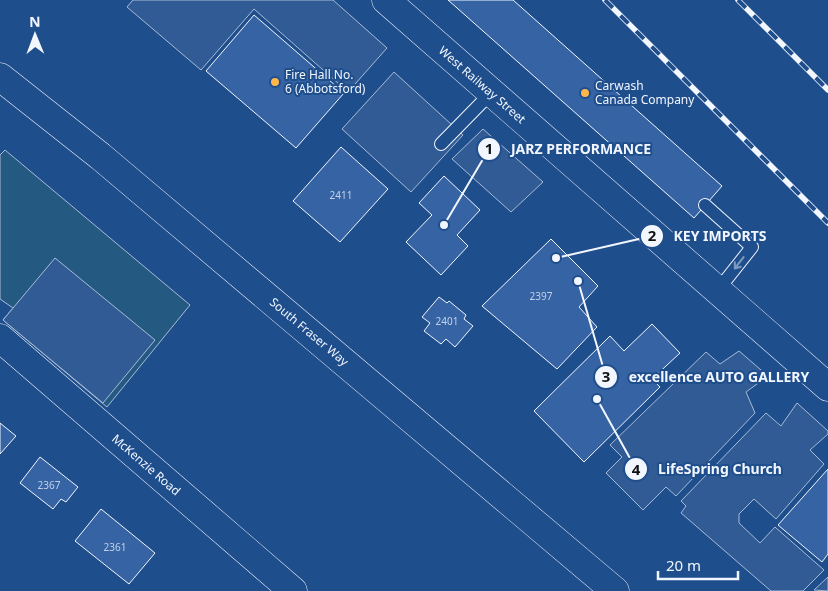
<svg xmlns="http://www.w3.org/2000/svg" width="828" height="591" viewBox="0 0 828 591" font-family="'Noto Sans',sans-serif">
  <style>
    .green { fill: #245a82; stroke: #a8bbd7 }
    .parking { fill: #305b95; stroke: #a8bbd7 }
    .building { fill: #3563a3; stroke: #f2f6ff }
    .lines { fill: none; stroke-linecap: round; stroke-linejoin: round }
    .service-casing { stroke: #f2f6ff; stroke-width: 14 }
    .tertiary-casing { stroke: #f2f6ff; stroke-width: 29 }
    .secondary-casing { stroke: #f2f6ff; stroke-width: 29 }
    .service { stroke: #1f4e8c; stroke-width: 12 }
    .tertiary { stroke: #1f4e8c; stroke-width: 28 }
    .secondary { stroke: #1f4e8c; stroke-width: 28 }
    .rail-casing { stroke: #f2f6ff; stroke-width: 5.5 }
    .rail { stroke: #1f4e8c; stroke-width: 4; stroke-dasharray: 11; stroke-linecap: butt }
    .oneway { stroke: #7e9ac0 }
    .poi-dot { fill: #ffb74d; stroke: #1f4e8c; stroke-width: 2 }
    .labels { text-anchor: middle; stroke-width: 4; stroke-linejoin: round; paint-order: stroke }
    .number-label { font-size: 10px; fill: #c3d1e8 }
    .poi-label { font-size: 12px; fill: #f2f6ff; stroke: #1f4e8c; text-anchor: start }
    .street-label { font-size: 12px; fill: #f2f6ff; stroke: #1f4e8c }
    .leader { fill: none; stroke: #f2f6ff; stroke-width: 2 }
    .callout-dot { fill: #f2f6ff; stroke: #1f4e8c; stroke-width: 2 }
    .mark-label { font-size: 15px; text-anchor: middle; font-weight: bold; fill: #111 }
    .callout-label { font-size: 14px; text-anchor: middle; font-weight: bold; fill: #f2f6ff; stroke: #1f4e8c; stroke-width: 4; stroke-linejoin: round; paint-order: stroke }
  </style>
  <rect width="100%" height="100%" fill="#1f4e8c"/>
  <path class="green" d="M 5,150 L 190,305 L 107,407 L 3,320 L 13,308 L 0,299 L 0,155 Z"/>
  <path class="parking" d="M 133,0 L 333,0 L 387,48 L 348,92 L 254,9 L 201,70 L 127,7 Z
    M 394,72 L 463,135 L 411,192 L 342,129 Z
    M 483,129 L 543,182 L 511,212 L 452,159 Z
    M 55,258 L 155,340 L 103,403 L 3,320 Z
    M 739,351 L 768,376 L 746,392 L 755,413 L 676,496 L 666,487 L 643,510 L 606,473 L 622,457 L 610,445 L 706,352 L 720,364 Z
    M 797,403 L 828,431 L 828,434 L 810,450 L 824,464 L 776,519 L 754,499 L 739,514 L 739,523 L 760,543 L 775,527 L 824,570 L 803,591 L 771,591 L 681,513 L 686,506 L 681,501 L 766,413 L 781,426 Z
    M 828,577 L 828,591 L 814,590 Z"/>
  <path class="building" d="M 448,0 L 513,0 L 722,186 L 694,218 Z
    M 254,15 L 344,93 L 296,148 L 206,71 Z
    M 341,147 L 388,189 L 340,242 L 293,201 Z
    M 444,176 L 480,210 L 457,235 L 468,246 L 441,275 L 406,242 L 432,215 L 419,203 Z
    M 551,239 L 598,286 L 579,307 L 597,327 L 557,369 L 482,306 Z
    M 439,297 L 447,303 L 449,301 L 466,315 L 464,319 L 473,326 L 455,347 L 446,339 L 441,344 L 424,331 L 430,323 L 422,317 Z
    M 652,324 L 680,353 L 652,379 L 660,387 L 584,462 L 534,411 L 610,336 L 624,351 Z
    M 0,423 L 16,436 L 0,454 Z
    M 40,457 L 78,487 L 66,502 L 61,499 L 53,509 L 20,483 Z
    M 828,469 L 828,554 L 822,562 L 778,525 Z
    M 101,509 L 155,553 L 129,584 L 75,541 Z"/>
  <g class="lines">
    <defs>
      <path id="service" d="M 441,144 L 491,93
        M 705,205 L 752,247 L 718,290"/>
      <path id="tertiary" d="M 386,0 L 828,387
        M 0,338 L 293,591"/>
      <path id="secondary" d="M 0,77 L 100,156 L 615,591"/>
    </defs>
    <use href="#service" class="service-casing"/>
    <use href="#tertiary" class="tertiary-casing"/>
    <use href="#secondary" class="secondary-casing"/>
    <use href="#service" class="service"/>
    <use href="#tertiary" class="tertiary"/>
    <use href="#secondary" class="secondary"/>
    <defs>
      <path id="rail" d="M 605,0 L 828,223
        M 738,0 L 828,90"/>
    </defs>
    <use href="#rail" class="rail-casing"/>
    <use href="#rail" class="rail"/>
  </g>
  <defs><path id="oneway-shaft" d="M-6 0H5M1.5-3L5.5 0L1.5 3" fill="none" stroke-width="1.6" stroke-linecap="round" stroke-linejoin="round" transform="scale(1.25)"/></defs>
  <use class="oneway" href="#oneway-shaft" transform="translate(739 263) rotate(128)"/>
  <g class="poi-dot">
    <circle cx="275" cy="82" r="5"/>
    <circle cx="585" cy="93" r="5"/>
  </g>
  <g class="labels">
    <g class="number-label">
      <text x="341" y="199">2411</text>
      <text x="541" y="300">2397</text>
      <text x="447" y="325">2401</text>
      <text x="49" y="489">2367</text>
      <text x="115" y="551">2361</text>
    </g>
    <g class="poi-label">
      <text x="285" y="79">Fire Hall No.<tspan x="285" dy="14">6 (Abbotsford)</tspan></text>
      <text x="595" y="90">Carwash<tspan x="595" dy="14">Canada Company</tspan></text>
    </g>
    <g class="street-label">
      <text transform="translate(482 85) rotate(41)" y="4">West Railway Street</text>
      <text transform="translate(309 332) rotate(40)" y="4">South Fraser Way</text>
      <text transform="translate(146 465) rotate(41)" y="4">McKenzie Road</text>
    </g>
  </g>
  <path class="leader" d="M444 225L489 149M556 258L652 236M578 281L606 377M597 399L636 469"/>
  <g class="callout-dot">
    <circle cx="444" cy="225" r="5"/>
    <circle cx="556" cy="258" r="5"/>
    <circle cx="578" cy="281" r="5"/>
    <circle cx="597" cy="399" r="5"/>
    <circle cx="489" cy="149" r="12"/>
    <circle cx="652" cy="236" r="12"/>
    <circle cx="606" cy="377" r="12"/>
    <circle cx="636" cy="469" r="12"/>
  </g>
  <g class="mark-label">
    <text x="489" y="154">1</text>
    <text x="652" y="241">2</text>
    <text x="606" y="382">3</text>
    <text x="636" y="475">4</text>
  </g>
  <g class="callout-label">
    <text x="581" y="154">JARZ PERFORMANCE</text>
    <text x="720" y="241">KEY IMPORTS</text>
    <text x="719" y="382">excellence AUTO GALLERY</text>
    <text x="720" y="474">LifeSpring Church</text>
  </g>
  <g transform="translate(35 35) rotate(359)" stroke="#1f4e8c" stroke-width="4" paint-order="stroke">
  <path d="M0-4L9 19L0 12L-9 19Z" fill="#f2f6ff"/>
  <text y="-8" font-size="14" font-weight="bold" text-anchor="middle" fill="#f2f6ff">N</text>
  </g>
  <path d="M658 571v8h80v-8" fill="none" stroke="#f2f6ff" stroke-width="2.5"/>
  <text x="666" y="571" font-size="15" fill="#f2f6ff" stroke="#1f4e8c" stroke-width="4" paint-order="stroke">20 m</text>
</svg>
